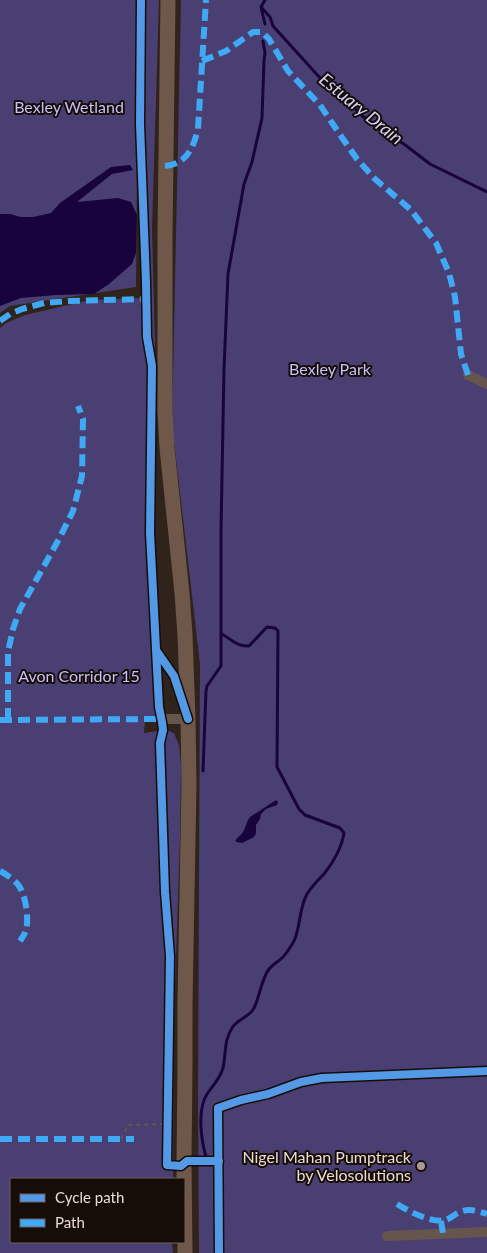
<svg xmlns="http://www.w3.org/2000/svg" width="487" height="1253" viewBox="0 0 487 1253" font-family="Lato,sans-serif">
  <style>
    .green { fill: #4a3f72 }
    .water { fill: #19033c }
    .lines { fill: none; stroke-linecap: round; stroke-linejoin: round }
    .stream { stroke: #19033c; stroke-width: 3 }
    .path { stroke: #645851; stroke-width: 2; stroke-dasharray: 4 4; stroke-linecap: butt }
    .minor { stroke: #66554c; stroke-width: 10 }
    .highway { stroke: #6f584a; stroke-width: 15 }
    .quiet { stroke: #3fa9f5; stroke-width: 6; stroke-dasharray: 12 6; stroke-linecap: butt }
    .cycleway-casing { stroke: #170d08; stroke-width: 11 }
    .cycleway { stroke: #5399e6; stroke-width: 8 }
    .poi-dot { fill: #aa9b94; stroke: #170d08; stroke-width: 2 }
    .labels { text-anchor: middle; stroke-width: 4; stroke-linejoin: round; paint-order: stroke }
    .park-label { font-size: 16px; fill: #c7c0fb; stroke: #170d08 }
    .poi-label { font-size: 16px; fill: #ecdcd4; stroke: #170d08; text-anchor: end }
    .water-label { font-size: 18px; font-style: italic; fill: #d4d0f8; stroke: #170d08 }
  </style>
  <rect width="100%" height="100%" fill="#2f231c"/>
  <path class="green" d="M 0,0 L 159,0 L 152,230 L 155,344 L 150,533 L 159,707 L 162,719 L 145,720 L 144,733 L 166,730 L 174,733 L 179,745 L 181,765 L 180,836 L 174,1019 L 173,1179 L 11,1179 L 11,1242 L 172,1242 L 173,1253 L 0,1253 L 0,328 L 6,323 L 25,315 L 90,300 L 142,298 L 143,273 L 137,171 L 136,287 L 10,306 L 0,313 Z
    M 181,0 L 487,0 L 487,1253 L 199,1253 L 198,1096 L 200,664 L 172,424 Z"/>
  <path class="water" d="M 130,165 L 133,170 L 112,174 L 77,202 L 118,198 L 131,202 L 137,215 L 136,253 L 132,264 L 109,284 L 94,294 L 56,295 L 21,298 L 0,306 L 0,214 L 10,214 L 21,217 L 33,217 L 51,213 L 60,203 L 111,167 Z
    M 276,800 L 278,802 L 277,805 L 266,809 L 261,814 L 260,819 L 256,825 L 256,833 L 254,837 L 242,843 L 237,842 L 235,841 C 237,838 241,835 243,832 C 246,827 246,822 250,817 Z"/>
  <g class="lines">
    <path class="stream" d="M 265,0 L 261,7 L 270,17 L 273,26 L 331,90 L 349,102 L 361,115 L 392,137 L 404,144 L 430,164 L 487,192
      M 261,7 L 265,24
      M 203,771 L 206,691 L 207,686 L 221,666 L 221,531 L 224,369 L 228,274 L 244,184 L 252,162 L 262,118 L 264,61 L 265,53 L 263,41
      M 206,1157 C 201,1139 197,1110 207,1094 C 213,1085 220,1079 223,1068 C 226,1054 224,1040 232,1028 C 237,1019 250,1017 254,1008 C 260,996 261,980 269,969 C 273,964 279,961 283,957 C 287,953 291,946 294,941 C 301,925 299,908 307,894 C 312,886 318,880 324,874 C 333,863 342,847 344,833 L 340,828 L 305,815 L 299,809 L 277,767 L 278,631 L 275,628 L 267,627 L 249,646 C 237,647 231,639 222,634"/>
    <path class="path" d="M 121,1139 L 128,1125 L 167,1124"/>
    <path class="minor" d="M 468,375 L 487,384
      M 162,719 L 188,719
      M 387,1236 L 487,1232"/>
    <path class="highway" d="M 168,0 L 165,233 L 165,411 L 167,448 L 182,593 L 185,635 L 188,719 L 189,784 L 185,1004 L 185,1066 L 184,1163 L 185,1253"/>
    <path class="quiet" d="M 202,61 L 226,51 L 253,32 L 262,32 L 269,39 L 288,71 L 320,105 L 343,139 L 357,159 L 375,179 L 411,210 L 436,243 L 449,273 L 455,297 L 461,354 L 468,375
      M 165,166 C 187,164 193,148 198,129 L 206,0
      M 0,321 L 10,314 L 22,309 L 44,303 L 70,301 L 146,299 L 146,294
      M 0,720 L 162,719
      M 8,720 L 8,652 L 13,629 L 20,609 L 59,539 L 73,511 L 82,476 L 83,419 L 78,406
      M 0,871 C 6,874 16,881 19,886 C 26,896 29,919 26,930 C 25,934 22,938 20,941
      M 0,1139 L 134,1139
      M 397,1204 C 408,1211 433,1224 446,1220 C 451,1218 455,1214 460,1212 C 468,1208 478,1211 487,1214
      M 441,1221 L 443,1234"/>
    <defs>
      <path id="cycleway" d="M 141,0 L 140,124 L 146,282 L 147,337 L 152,366 L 150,533 L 159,707 L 162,722 L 163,730 L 160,743 L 165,892 L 170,956 L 167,1165 L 181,1166 L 187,1161 L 219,1161
        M 156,650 L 174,676 L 188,719
        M 218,1108 L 241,1100 L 268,1094 L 301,1082 L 322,1078 L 487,1071
        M 218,1108 L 219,1253"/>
    </defs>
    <use href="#cycleway" class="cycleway-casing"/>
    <use href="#cycleway" class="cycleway"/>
  </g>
  <circle class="poi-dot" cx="421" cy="1166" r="5"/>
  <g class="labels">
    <g class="park-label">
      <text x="69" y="113">Bexley Wetland</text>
      <text x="330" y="375">Bexley Park</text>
      <text x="79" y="682">Avon Corridor 15</text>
    </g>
    <g class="poi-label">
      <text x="411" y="1163">Nigel Mahan Pumptrack<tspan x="411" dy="18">by Velosolutions</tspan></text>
    </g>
    <g class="water-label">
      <text transform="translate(361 109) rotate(39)" y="6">Estuary Drain</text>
    </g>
  </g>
  <rect x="10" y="1178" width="175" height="65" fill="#170d08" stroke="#6c605a"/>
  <rect x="20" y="1194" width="25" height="8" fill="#5399e6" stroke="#6c605a"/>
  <text x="55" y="1203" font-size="15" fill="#ecdcd4">Cycle path</text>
  <rect x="20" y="1219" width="25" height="8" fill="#3fa9f5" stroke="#6c605a"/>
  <text x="55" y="1228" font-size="15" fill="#ecdcd4">Path</text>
</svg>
